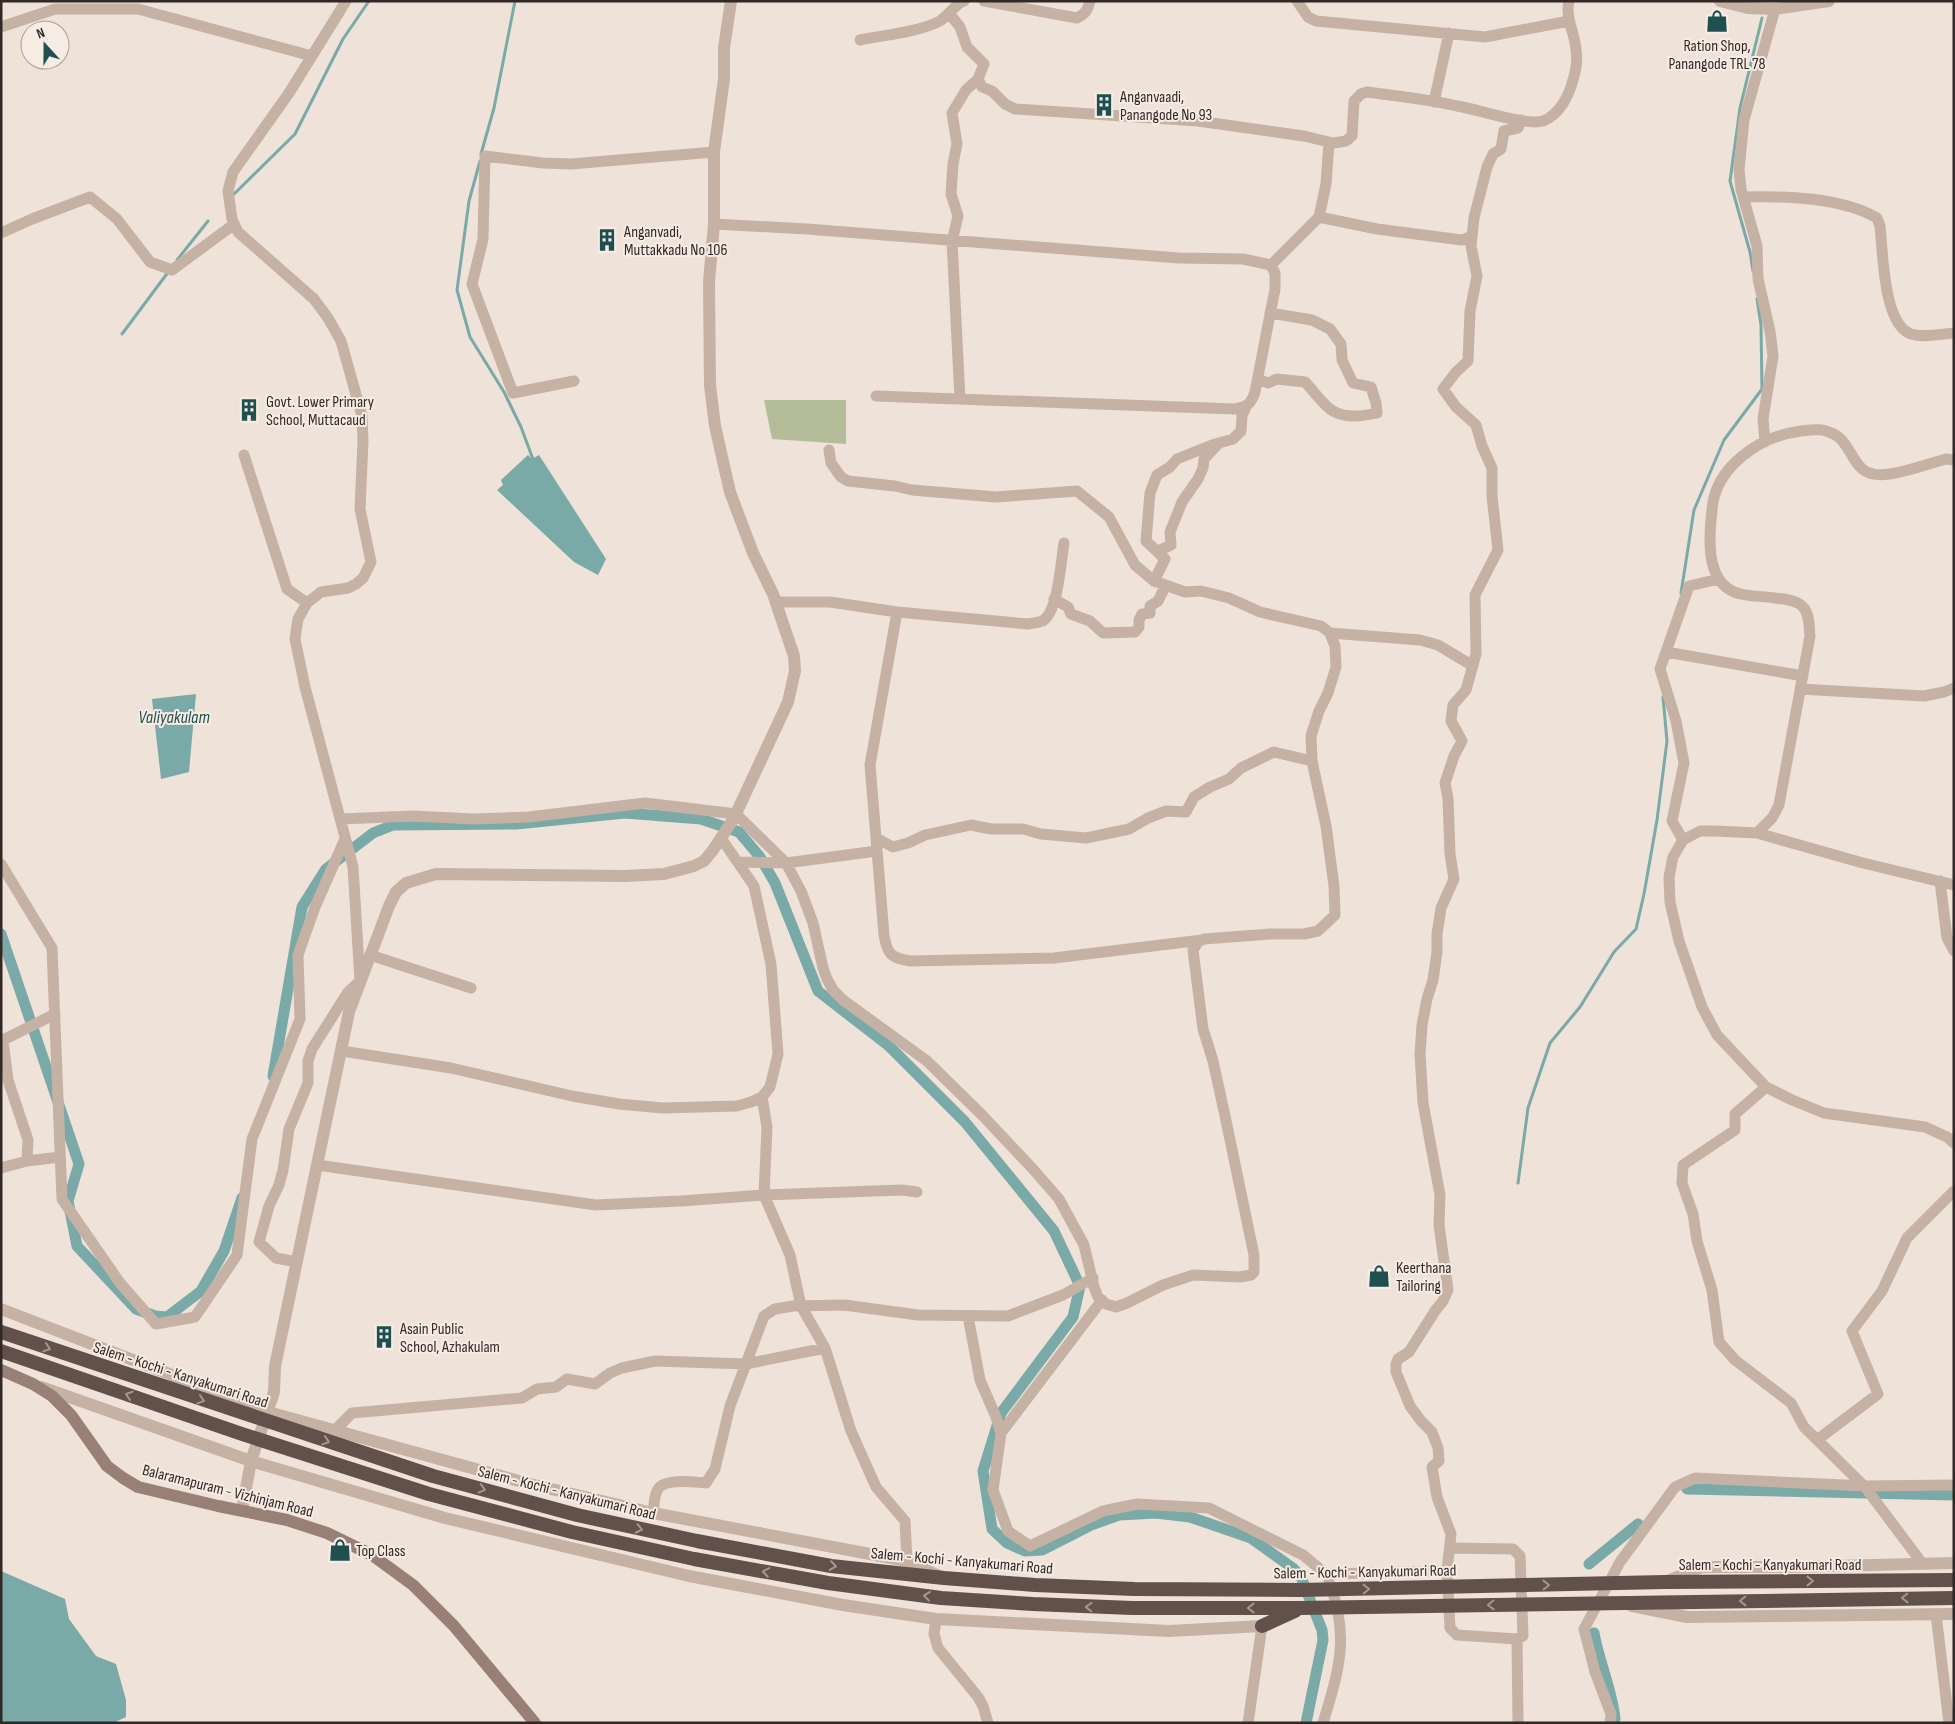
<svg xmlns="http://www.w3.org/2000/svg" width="1955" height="1724" viewBox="0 0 1955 1724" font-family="'Sofia Sans Condensed',sans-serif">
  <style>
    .green { fill: #b4bc99 }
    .water { fill: #79aaa7 }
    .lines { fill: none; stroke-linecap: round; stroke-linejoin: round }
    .stream { stroke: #79aaa7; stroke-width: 3 }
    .canal { stroke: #79aaa7; stroke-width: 11 }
    .minor { stroke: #c6b1a5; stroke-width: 11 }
    .tertiary { stroke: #c6b1a5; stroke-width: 12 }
    .secondary { stroke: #998077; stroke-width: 12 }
    .trunk { stroke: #62504a; stroke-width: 14 }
    .oneway { stroke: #a5968f }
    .labels { text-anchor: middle; stroke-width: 4; stroke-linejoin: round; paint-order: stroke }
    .poi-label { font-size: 16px; fill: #322826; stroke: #f7ece4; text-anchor: start }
    .street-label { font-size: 16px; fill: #322826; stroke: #f7ece4 }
    .water-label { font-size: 18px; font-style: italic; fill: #1f504f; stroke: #f7ece4 }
  </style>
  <rect width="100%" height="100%" fill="#efe2d8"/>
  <path class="green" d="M 764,400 L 846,400 L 846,444 L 772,439 Z"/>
  <path class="water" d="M 528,455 L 532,459 L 539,455 L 606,559 L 598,575 L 574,562 L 497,490 L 503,485 L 501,480 Z
    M 196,694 L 189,772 L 161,779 L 152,699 Z
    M 1,1571 L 65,1599 L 69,1619 L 96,1656 L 116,1664 L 126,1700 L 126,1717 L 113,1723 L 1,1723 Z"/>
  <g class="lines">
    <path class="stream" d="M 481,154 L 494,108 L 515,1
      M 480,161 L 469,201 L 457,290 L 470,337 L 504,392 L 521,427 L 534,462
      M 231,197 L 295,134 L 343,39 L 369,1
      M 177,260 L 208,221
      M 1753,271 L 1750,252 L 1730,181 L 1740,108 L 1762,18
      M 122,334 L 169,271
      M 1681,593 L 1694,510 L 1724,440 L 1762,389 L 1761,325 L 1757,299
      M 1518,1183 L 1528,1108 L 1550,1043 L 1580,1007 L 1614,952 L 1636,929 L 1644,894 L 1657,820 L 1667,741 L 1663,697"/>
    <path class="canal" d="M 1,934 L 79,1164 L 68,1201 L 77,1246 L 136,1309 L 155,1316 L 167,1317 L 201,1291 L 224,1251 L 242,1198
      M 273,1076 L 302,907 L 326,869 L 373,833 L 393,825 L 516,824 L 625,813 L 701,819 L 739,832 L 760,857 L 775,883 L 818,991 L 889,1046 L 965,1122 L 1054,1231 L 1080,1286 L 1073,1317 L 1001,1413 L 983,1471 L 992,1529 L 1007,1543 L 1025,1551 L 1042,1550 L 1091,1525 L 1119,1515 L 1156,1513 L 1190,1517 L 1251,1538 L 1294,1569 L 1301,1577 L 1322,1630 L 1323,1640 L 1306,1723
      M 1687,1489 L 1954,1495
      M 1589,1564 L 1638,1524
      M 1594,1633 C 1599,1662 1612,1689 1615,1719"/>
    <path class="minor" d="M 984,1 L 1077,18 C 1085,14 1088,10 1090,1
      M 1297,1 L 1308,17 L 1316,21 L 1485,37 L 1569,21
      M 949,13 L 960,27 L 967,47 L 984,64 L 978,79 L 966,90 L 952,113 L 957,144 L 953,164 L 951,194 L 958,216 L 952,241 L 960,399
      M 1,27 L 55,9 L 138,9 L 312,56
      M 860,40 C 884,35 919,32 940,21 C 949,15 954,5 964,1
      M 978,79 L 982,87 L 992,91 L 1005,104 L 1015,109 L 1198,121 L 1304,136 L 1333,143 L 1346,141 L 1352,136 L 1354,101 L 1361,94 L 1367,92 C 1397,96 1428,99 1457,106 C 1477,109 1526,126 1543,121 C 1559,115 1569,96 1573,80 C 1576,70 1578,60 1576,50 C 1575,33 1565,18 1569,1
      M 1434,102 L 1449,33
      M 1743,197 C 1784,196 1841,197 1877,218 L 1880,226 C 1883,252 1883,324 1911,334 C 1923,338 1941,334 1954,333
      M 1319,217 L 1377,229 L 1462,240 L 1472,236
      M 714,224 L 807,229 L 1179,258 L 1243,259 L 1271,265 L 1275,273 L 1275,289 L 1255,392 C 1251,404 1247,407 1235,409 L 876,396
      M 1,233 L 32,219 L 90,197 L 117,219 L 150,262 L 172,270 L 233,225
      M 1271,265 L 1319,217 L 1326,184 L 1329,142
      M 1258,379 L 1268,383 L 1277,379 L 1305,382 C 1313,390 1324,406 1333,411 C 1346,419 1364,416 1377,413 L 1376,403 L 1371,387 L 1353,383 L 1342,360 L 1341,344 L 1330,329 L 1312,320 L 1270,313
      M 574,381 L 513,393 L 472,284 L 483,239 L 485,156 L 543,163 L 571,164 L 714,152
      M 1765,442 L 1763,419 L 1773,356 L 1770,331 L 1758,279 L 1757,246 L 1741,189 L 1739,170 L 1744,120 L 1775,9
      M 244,455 L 287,589 L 307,603
      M 1158,551 L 1171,545 L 1170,532 L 1182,502 L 1198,479 L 1203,468 L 1204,459 L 1217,445
      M 1154,581 L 1165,559 L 1146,541 L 1150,493 L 1157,475 L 1170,467 L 1177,459 L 1212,445 L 1233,439 L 1241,431 L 1242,416 L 1246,407
      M 1054,599 L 1068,607 L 1071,614 L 1090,621 L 1103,633 L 1135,632 L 1139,627 L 1139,620 L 1142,614 L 1150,613 L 1150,606 L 1158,601 L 1166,585
      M 776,602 L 830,602 L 897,612 L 1028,624 C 1033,623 1040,623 1044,620 C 1058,610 1061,561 1064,543
      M 897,612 L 870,765 L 884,935 C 887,954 891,958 910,961 L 1054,958 L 1202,940
      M 1330,633 L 1420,640 L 1438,645 L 1473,666
      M 1666,652 L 1803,676
      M 1800,689 L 1924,696 L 1944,692 L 1954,688
      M 340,819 L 413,816 L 473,819 L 529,817 L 645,803 L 736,814 L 786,863 L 801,891 L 813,923 L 823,968 L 827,979 L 833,990 L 843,1000 L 927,1061 L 982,1115 L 1032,1168 L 1059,1199 L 1084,1245 L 1094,1287 L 1098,1297 L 1106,1304 L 1116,1307 L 1127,1303 L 1163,1285 L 1193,1275 L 1240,1277 L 1251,1275 L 1254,1272 L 1254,1255 L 1224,1111 L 1213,1061 L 1203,1029 L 1193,950 L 1198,942 L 1204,939 L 1270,934 L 1304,934 L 1318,931 L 1335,915 L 1334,886 L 1326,826 L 1312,761 L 1311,736 L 1319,711 L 1328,693 L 1336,667 L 1335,646 L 1330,633 L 1321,626 L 1260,612 L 1229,598 L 1201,591 L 1185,592 L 1154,581 L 1135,565 L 1109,517 L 1077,491 L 996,497 L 912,490 L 895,486 L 848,481 L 841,477 L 831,463 L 829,450
      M 1757,833 L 1772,818 L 1779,805 L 1810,636 C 1809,628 1810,614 1803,607 C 1797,600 1784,599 1775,598 C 1763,596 1745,597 1734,592 C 1705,579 1709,536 1712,510 C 1715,466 1761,436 1801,431 C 1816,429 1824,428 1837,436 C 1851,445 1854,471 1873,474 C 1891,478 1927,464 1946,459 L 1954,460
      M 876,838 L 893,847 L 908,843 L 925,835 L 971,825 L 991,829 L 1023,829 L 1041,834 L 1086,838 L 1129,829 L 1148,818 L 1166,811 L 1186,812 L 1194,797 L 1210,787 L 1229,779 L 1241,768 L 1274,752 L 1312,761
      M 1683,840 L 1672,821 L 1684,763 L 1676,721 L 1660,669 L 1689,586 L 1719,579
      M 738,862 L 786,863 L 877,851
      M 1,864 L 52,948 L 62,1199 L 120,1283 L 156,1324 L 195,1317 L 237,1255 L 252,1139 L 300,1019 L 298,955 L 315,907 L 345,839
      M 1940,881 L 1947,938 L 1954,951
      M 1954,885 L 1863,863 L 1757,833 L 1716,831 L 1700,831 L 1683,840 L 1673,857 L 1669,877 L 1670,902 L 1679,941 L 1702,1007 L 1717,1035 L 1766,1087 L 1792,1100 L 1824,1113 L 1925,1127 L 1947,1137 L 1954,1143
      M 370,955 L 471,988
      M 55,1014 L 3,1040 L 8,1080 L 28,1140 L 27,1161 L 60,1157
      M 342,1051 L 451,1068 L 572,1096 L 619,1104 L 663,1108 L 737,1106 L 751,1102 L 762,1097 L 770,1087 L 778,1054 L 771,964 L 754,886 L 721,838
      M 1766,1087 L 1735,1114 L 1735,1130 L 1683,1165 L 1682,1183 L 1693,1214 L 1697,1241 L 1712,1290 L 1719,1342 L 1735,1360 L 1791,1403 L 1804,1427 L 1865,1487 L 1922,1563
      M 762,1097 L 767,1127 L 764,1195 L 790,1255 L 801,1306 L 825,1348 L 851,1431 L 876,1487 L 905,1521 L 907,1561
      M 317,1165 L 596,1205 L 681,1201 L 764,1195 L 902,1190 L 917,1192
      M 1,1168 L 27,1161
      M 297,1262 L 276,1258 L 259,1242 L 269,1206 L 279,1185 L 283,1170 L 289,1129 L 308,1083 L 308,1061 L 312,1049 L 348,992 L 360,981 L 353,867 L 305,687 L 295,639 L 298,619 L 307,603 L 321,592 L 348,588 L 356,584 L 363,578 L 371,562 L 360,509 L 363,441 L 362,416 L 341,341 L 328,318 L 314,299 L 238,232 L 232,219 L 228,191 L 233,172 L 289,93 L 346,1
      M 1102,1300 L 1001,1433 L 993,1490 L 1008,1531 L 1030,1546 L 1103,1511 L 1137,1504 L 1209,1508 L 1303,1555 L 1326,1574 L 1447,1571 L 1450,1628 L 1457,1635 L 1517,1639 L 1518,1723
      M 968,1316 L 980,1380 L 996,1417 L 1001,1433
      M 335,1430 L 352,1413 L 522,1398 L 537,1389 L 556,1387 L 567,1379 L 595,1384 L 610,1373 L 622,1368 L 655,1361 L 746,1364 L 825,1348
      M 1817,1440 L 1878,1394 L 1852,1331 L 1882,1291 L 1907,1238 L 1954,1191
      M 653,1513 C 654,1506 654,1495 658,1489 C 665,1478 694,1482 706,1483 L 715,1469 L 730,1406 L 764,1316 L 775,1309 L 793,1306 L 844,1305 L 918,1315 L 1008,1316 L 1063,1295 L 1093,1278
      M 1451,1548 L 1513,1549 L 1520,1556 L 1523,1636 L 1517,1639
      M 1447,1571 L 1451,1534 L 1437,1497 L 1432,1467 L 1439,1461 L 1438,1448 L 1432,1432 L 1421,1421 L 1410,1406 L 1396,1372 L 1396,1364 L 1398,1359 L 1409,1352 L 1435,1311 L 1443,1301 L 1448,1290 L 1439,1225 L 1440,1195 L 1423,1103 L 1420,1054 L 1422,1025 L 1427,999 L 1433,980 L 1437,952 L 1437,934 L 1441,908 L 1454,879 L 1450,854 L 1448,798 L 1445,783 L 1454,756 L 1462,741 L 1451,721 L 1453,705 L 1466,690 L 1476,654 L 1475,595 L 1498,550 L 1492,496 L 1492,468 L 1482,446 L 1476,425 L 1456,407 L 1443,389 L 1456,372 L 1468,361 L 1470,311 L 1477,276 L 1471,246 L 1474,218 L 1487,167 L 1493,154 L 1501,149 L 1504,131 L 1518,128 L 1521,120
      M 1936,1614 L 1949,1723
      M 936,1619 L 934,1634 L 938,1648 L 978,1697 L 983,1706 L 988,1723
      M 1248,1723 L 1262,1626
      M 1323,1723 C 1339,1671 1350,1635 1329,1582
      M 1610,1723 L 1611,1714 L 1595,1672 L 1584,1629 L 1620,1562 L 1675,1487 L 1695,1478 L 1865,1486 L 1954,1485"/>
    <path class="tertiary" d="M 1720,1 L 1748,8 L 1775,9 L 1829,1
      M 1,1309 L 268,1412 L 530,1484 L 653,1513 L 907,1561 L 939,1576
      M 41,1387 L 251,1461 L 445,1518 L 689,1576 L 843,1605 L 936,1619 L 1169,1631 L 1262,1626
      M 242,1510 L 251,1461 L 274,1392 L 275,1366 L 349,1012 L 389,906 L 396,892 L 406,883 L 436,874 L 625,876 L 664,874 L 694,866 L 704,861 L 713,850 L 734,818 L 788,702 L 795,671 L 794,656 L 773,594 L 753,553 L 730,492 L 715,426 L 710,385 L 709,282 L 714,224 L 714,152 L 724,79 L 724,48 L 731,1
      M 1667,1581 L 1702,1567 L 1793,1567 L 1954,1563
      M 1632,1606 L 1687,1617 L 1954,1614"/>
    <path class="secondary" d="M 1,1370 L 33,1384 L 52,1396 L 71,1415 L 107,1466 L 123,1478 L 138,1487 L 218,1506 L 287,1520 L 327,1533 L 372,1555 L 413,1585 L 454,1626 L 535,1723"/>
    <path class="trunk" d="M 1,1332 L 433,1476 L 577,1515 L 697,1541 L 831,1566 L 944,1578 L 1035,1585 L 1134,1589 L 1300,1590 L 1665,1582 L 1954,1580
      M 1,1351 L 242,1434 L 429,1494 L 572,1532 L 694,1559 L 828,1583 L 941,1598 L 1033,1604 L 1132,1608 L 1300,1608 L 1954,1598
      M 1262,1626 L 1295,1611"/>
  </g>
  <defs><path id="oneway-chevron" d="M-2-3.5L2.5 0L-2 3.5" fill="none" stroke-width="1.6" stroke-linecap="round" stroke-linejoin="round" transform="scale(1.25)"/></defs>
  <g class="oneway">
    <use href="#oneway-chevron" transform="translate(47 1348) rotate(18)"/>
    <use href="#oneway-chevron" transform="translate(129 1395) rotate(-161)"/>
    <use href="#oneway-chevron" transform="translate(201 1400) rotate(18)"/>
    <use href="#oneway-chevron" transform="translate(326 1441) rotate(18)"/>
    <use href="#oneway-chevron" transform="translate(482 1489) rotate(15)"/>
    <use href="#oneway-chevron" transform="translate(639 1529) rotate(12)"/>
    <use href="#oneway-chevron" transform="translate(833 1566) rotate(8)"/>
    <use href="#oneway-chevron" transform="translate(766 1572) rotate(-170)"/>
    <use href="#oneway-chevron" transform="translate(1810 1581)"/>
    <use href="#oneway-chevron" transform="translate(1546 1585) rotate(-1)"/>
    <use href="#oneway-chevron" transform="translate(1366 1589) rotate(-1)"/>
    <use href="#oneway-chevron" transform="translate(927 1596) rotate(-173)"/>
    <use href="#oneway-chevron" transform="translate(1905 1598) rotate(179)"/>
    <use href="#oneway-chevron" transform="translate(1743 1601) rotate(179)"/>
    <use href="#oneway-chevron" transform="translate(1491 1605) rotate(179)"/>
    <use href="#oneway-chevron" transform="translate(1089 1607) rotate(-178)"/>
    <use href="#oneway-chevron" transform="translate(1251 1608) rotate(-180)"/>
  </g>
  <defs>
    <symbol id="shop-bare" viewBox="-9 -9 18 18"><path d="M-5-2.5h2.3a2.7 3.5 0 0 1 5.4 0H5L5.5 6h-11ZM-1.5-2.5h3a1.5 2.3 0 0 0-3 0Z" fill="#1f504f" stroke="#f7ece4" stroke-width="2.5" paint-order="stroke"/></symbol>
    <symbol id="building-bare" viewBox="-9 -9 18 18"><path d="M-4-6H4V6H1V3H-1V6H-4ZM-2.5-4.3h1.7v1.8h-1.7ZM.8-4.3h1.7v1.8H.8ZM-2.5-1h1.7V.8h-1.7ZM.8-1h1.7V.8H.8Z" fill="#1f504f" stroke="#f7ece4" stroke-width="2.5" paint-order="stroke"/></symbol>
  </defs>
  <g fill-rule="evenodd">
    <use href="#shop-bare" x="1701" y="5" width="32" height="32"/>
    <use href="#building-bare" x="1088" y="89" width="32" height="32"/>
    <use href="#building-bare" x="591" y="224" width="32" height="32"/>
    <use href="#building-bare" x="233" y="394" width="32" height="32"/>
    <use href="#shop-bare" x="1363" y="1260" width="32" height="32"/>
    <use href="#building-bare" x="368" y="1321" width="32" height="32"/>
    <use href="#shop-bare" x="324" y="1534" width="32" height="32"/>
  </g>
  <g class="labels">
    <g class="poi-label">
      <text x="1717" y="51" text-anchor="middle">Ration Shop,<tspan x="1717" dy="18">Panangode TRL 78</tspan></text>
      <text x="1120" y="102">Anganvaadi,<tspan x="1120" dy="18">Panangode No 93</tspan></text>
      <text x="624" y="237">Anganvadi,<tspan x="624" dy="18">Muttakkadu No 106</tspan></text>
      <text x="266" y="407">Govt. Lower Primary<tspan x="266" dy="18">School, Muttacaud</tspan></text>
      <text x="1396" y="1273">Keerthana<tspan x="1396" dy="18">Tailoring</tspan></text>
      <text x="400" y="1334">Asain Public<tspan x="400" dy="18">School, Azhakulam</tspan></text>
      <text x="356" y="1556">Top Class</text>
    </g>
    <g class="street-label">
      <text transform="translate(181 1374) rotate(18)" y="6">Salem - Kochi - Kanyakumari Road</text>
      <text transform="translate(228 1490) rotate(14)" y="6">Balaramapuram - Vizhinjam Road</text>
      <text transform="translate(567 1492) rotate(14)" y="6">Salem - Kochi - Kanyakumari Road</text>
      <text transform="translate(962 1560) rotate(5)" y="6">Salem - Kochi - Kanyakumari Road</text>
      <text x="1770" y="1570">Salem - Kochi - Kanyakumari Road</text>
      <text transform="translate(1365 1571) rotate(-1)" y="6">Salem - Kochi - Kanyakumari Road</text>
    </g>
    <g class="water-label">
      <text x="174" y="723">Valiyakulam</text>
    </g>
  </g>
  <rect width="1955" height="1724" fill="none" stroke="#322826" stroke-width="5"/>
  <g transform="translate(45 45) rotate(339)"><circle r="24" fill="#f7ece4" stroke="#a89e98"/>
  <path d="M0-4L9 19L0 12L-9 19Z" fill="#1f504f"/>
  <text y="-8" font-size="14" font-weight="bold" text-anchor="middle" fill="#322826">N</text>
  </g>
</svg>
